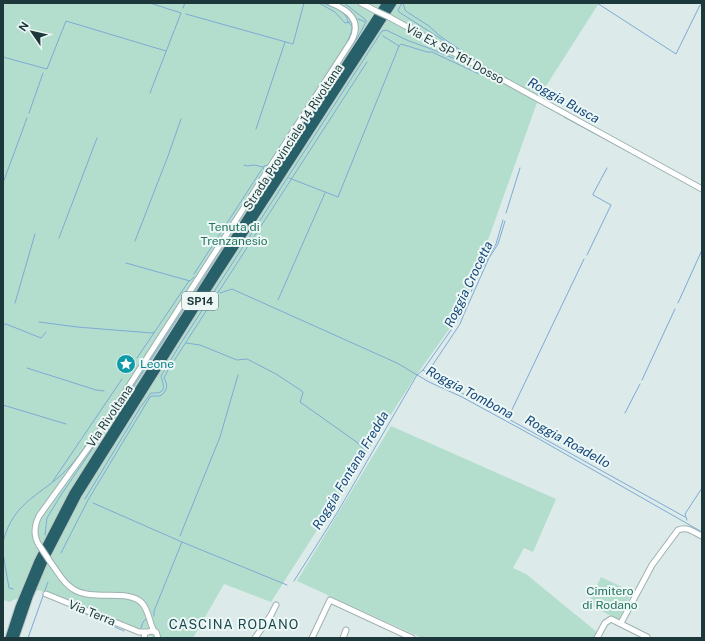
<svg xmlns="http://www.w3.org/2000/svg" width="705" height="641" viewBox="0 0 705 641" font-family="'Public Sans',sans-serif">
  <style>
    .green { fill: #b3decd }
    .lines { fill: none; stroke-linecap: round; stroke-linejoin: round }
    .stream { stroke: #7eaad5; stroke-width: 1 }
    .minor-casing { stroke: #9fb1b1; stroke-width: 7 }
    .highway-casing { stroke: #c0c7c8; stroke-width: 9 }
    .minor { stroke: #fff; stroke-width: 5 }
    .highway { stroke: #276069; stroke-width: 7 }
    .minor-bridge-casing { stroke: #9fb1b1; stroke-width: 7; stroke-linecap: butt }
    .minor-bridge { stroke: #fff; stroke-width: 5 }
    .labels { text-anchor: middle; stroke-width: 4; stroke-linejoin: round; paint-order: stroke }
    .shield { fill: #edf7f5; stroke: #5b7172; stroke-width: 1 }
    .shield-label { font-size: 11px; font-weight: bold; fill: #1d383a }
    .street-label { font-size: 12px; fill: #1d383a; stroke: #edf7f5 }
    .park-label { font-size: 12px; fill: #24745e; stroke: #edf7f5 }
    .culture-label { font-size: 12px; fill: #0d838f; stroke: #edf7f5; text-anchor: start }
    .water-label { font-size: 13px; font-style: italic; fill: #13467a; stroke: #edf7f5 }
    .neighbourhood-label { font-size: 13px; letter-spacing: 1px; fill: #18484e; stroke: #edf7f5 }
  </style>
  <rect width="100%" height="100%" fill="#dceae9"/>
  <path class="green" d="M 3,3 L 599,3 L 539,97 L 472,285 L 460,311 L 450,328 L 415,377 L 271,602 L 224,584 L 193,638 L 155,638 L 39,590 L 11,601 L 10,602 L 3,600 Z
    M 391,426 L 556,499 L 533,552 L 524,548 L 513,568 L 526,574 L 598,633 L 595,638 L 422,638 L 297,581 Z
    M 601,577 L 632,592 L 619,620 L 588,604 Z"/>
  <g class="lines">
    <path class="stream" d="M 319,3 L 335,12 L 345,23 L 350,22
      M 337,3 L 347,8 L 356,18
      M 402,3 L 398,10 L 399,12 L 457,49
      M 403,3 L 405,10 L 407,12 L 429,26 L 440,36 L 484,66
      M 597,3 L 676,54 L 700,5 L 702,5
      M 183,8 L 185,3
      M 186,14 L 293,44 L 304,3
      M 358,19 L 361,20 L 365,22
      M 383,36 L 399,46
      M 3,57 L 47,69 L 66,21 L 166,51
      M 150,93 L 181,13 L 150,3
      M 314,94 C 323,79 353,41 352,26 L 348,22 C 347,11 332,7 323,3
      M 29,113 L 43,73
      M 564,117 L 629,152
      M 256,129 L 285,42
      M 294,137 L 353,46 L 366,22 L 366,20 L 344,3
      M 244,165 L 247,166 L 254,165 L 263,167
      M 670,169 L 702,186
      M 265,171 L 263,168 L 264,166 L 269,165
      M 289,178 L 338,197 L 399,46 L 401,44 L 427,52 L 432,52 L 479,74 L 493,77 L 560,114
      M 3,183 L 27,118
      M 506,213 L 520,168
      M 503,220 L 496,244 L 480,272 L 458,320 L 423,370 L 433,377 L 685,517
      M 59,238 L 97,138
      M 135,241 L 168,156 L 181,119
      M 587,255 L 611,205 L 593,195 L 593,194 L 607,168
      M 126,263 L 190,281 L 194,277
      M 194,274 L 262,169
      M 220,293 L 232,289 L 397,363 L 429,382 L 462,397 L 539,439 L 702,532
      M 278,300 L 325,193
      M 15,303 L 35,234
      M 678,303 L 702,250
      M 39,322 L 77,327 L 152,333 L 154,332
      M 3,328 L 4,324 L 6,324 L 41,338 L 46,332
      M 186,343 L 200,345 L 237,360 L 247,359 L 276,374 L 302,391 L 303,393 L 300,402 L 358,443 L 363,449
      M 137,358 L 189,281
      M 27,368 L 96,390 L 104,391
      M 428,372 L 460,324 L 464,314 L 489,258 L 498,244 L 505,221
      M 642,380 L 675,309
      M 3,405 L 66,424
      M 625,413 L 640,384
      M 508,418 L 584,259
      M 53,481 L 122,379
      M 85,499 L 140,408 L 151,393 C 167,394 164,387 161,376 L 181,343 L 382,31 L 386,30 L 409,41 L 431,49 L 465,63
      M 93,503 L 182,542 L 287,585
      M 687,520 L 685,514 L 702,488
      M 45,535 L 47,518 L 61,495 L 106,429 L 280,160
      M 180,536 L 220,437 L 238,375
      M 3,542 C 14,498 45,495 71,465 C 92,440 109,411 127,384
      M 3,553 L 9,588 L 13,589
      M 61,553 L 88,500 L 150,397 L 152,396 L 160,396 C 168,391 168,385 164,378 L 168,370 L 367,62
      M 294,581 L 337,513 L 417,375 L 423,370
      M 79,611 L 124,631
      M 154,616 L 154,611 L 182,542
      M 141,628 L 143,622 L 146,619
      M 422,637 L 424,638
      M 28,638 L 48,582"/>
    <defs>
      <path id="minor" d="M 361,3 L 376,11
        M 389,17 L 702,189
        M 39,545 C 33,535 34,526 39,516 L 96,437 L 352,40 C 362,20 348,10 331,3
        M 51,563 C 58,572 63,583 73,589 C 93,602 128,588 142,603 C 149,611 149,622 154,631
        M 46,594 L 139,632 L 146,632
        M 621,623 L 652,565 L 678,530 C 688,526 693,532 702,536
        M 144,638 L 145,633 L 151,631 L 156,632 L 158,638
        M 255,638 L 271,615 L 276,605
        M 312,638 L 330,600 L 412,638
        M 343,638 L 346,630
        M 597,638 L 605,623 L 611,619 L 647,637"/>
      <path id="highway" d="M 9,638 L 19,607 L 38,561 L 73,493 L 297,139 L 386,3
        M 15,638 L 29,597 L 45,559 L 78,495 L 198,304 L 393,3"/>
    </defs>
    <use href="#minor" class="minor-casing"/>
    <use href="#highway" class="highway-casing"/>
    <use href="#minor" class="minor"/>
    <use href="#highway" class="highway"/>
    <defs>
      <path id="minor-bridge" d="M 376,11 L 389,17
        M 39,545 L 51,563"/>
    </defs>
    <use href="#minor-bridge" class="minor-bridge-casing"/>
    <use href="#minor-bridge" class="minor-bridge"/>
  </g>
  <defs>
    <symbol id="sight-disc" viewBox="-11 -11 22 22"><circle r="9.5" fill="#0f9aa8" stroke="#edf7f5"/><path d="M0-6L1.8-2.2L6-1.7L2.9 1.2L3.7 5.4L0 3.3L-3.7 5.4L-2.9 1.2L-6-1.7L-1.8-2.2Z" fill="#fff"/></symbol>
  </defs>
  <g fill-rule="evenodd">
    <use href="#sight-disc" x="115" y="353" width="22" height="22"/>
  </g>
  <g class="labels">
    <rect class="shield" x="182" y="292" width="36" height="18" rx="3"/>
    <g class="shield-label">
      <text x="200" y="305">SP14</text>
    </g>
    <g class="street-label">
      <text transform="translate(455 54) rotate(29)" y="4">Via Ex SP 161 Dosso</text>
      <text transform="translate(293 137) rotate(-57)" y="4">Strada Provinciale 14 Rivoltana</text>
      <text transform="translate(110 416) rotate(-56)" y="4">Via Rivoltana</text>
      <text transform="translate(92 613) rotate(22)" y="4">Via Terra</text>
    </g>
    <g class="park-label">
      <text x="234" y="231">Tenuta di<tspan x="234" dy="14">Trenzanesio</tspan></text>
      <text x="610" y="595">Cimitero<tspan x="610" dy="14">di Rodano</tspan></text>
    </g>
    <g class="culture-label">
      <text x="140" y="368">Leone</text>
    </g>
    <g class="water-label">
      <text transform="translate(564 100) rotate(29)" y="5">Roggia Busca</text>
      <text transform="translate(468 284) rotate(-64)" y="5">Roggia Crocetta</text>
      <text transform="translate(470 392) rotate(28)" y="5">Roggia Tombona</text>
      <text transform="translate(568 441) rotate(29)" y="5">Roggia Roadello</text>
      <text transform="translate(350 470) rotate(-59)" y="5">Roggia Fontana Fredda</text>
    </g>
    <g class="neighbourhood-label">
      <text x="234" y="629">CASCINA RODANO</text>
    </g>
  </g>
  <rect width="705" height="641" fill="none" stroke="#1d383a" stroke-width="8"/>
  <g transform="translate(32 32) rotate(304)" stroke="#edf7f5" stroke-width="3" paint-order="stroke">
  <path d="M0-3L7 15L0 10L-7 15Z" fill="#1d383a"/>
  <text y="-6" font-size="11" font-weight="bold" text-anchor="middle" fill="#1d383a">N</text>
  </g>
</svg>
